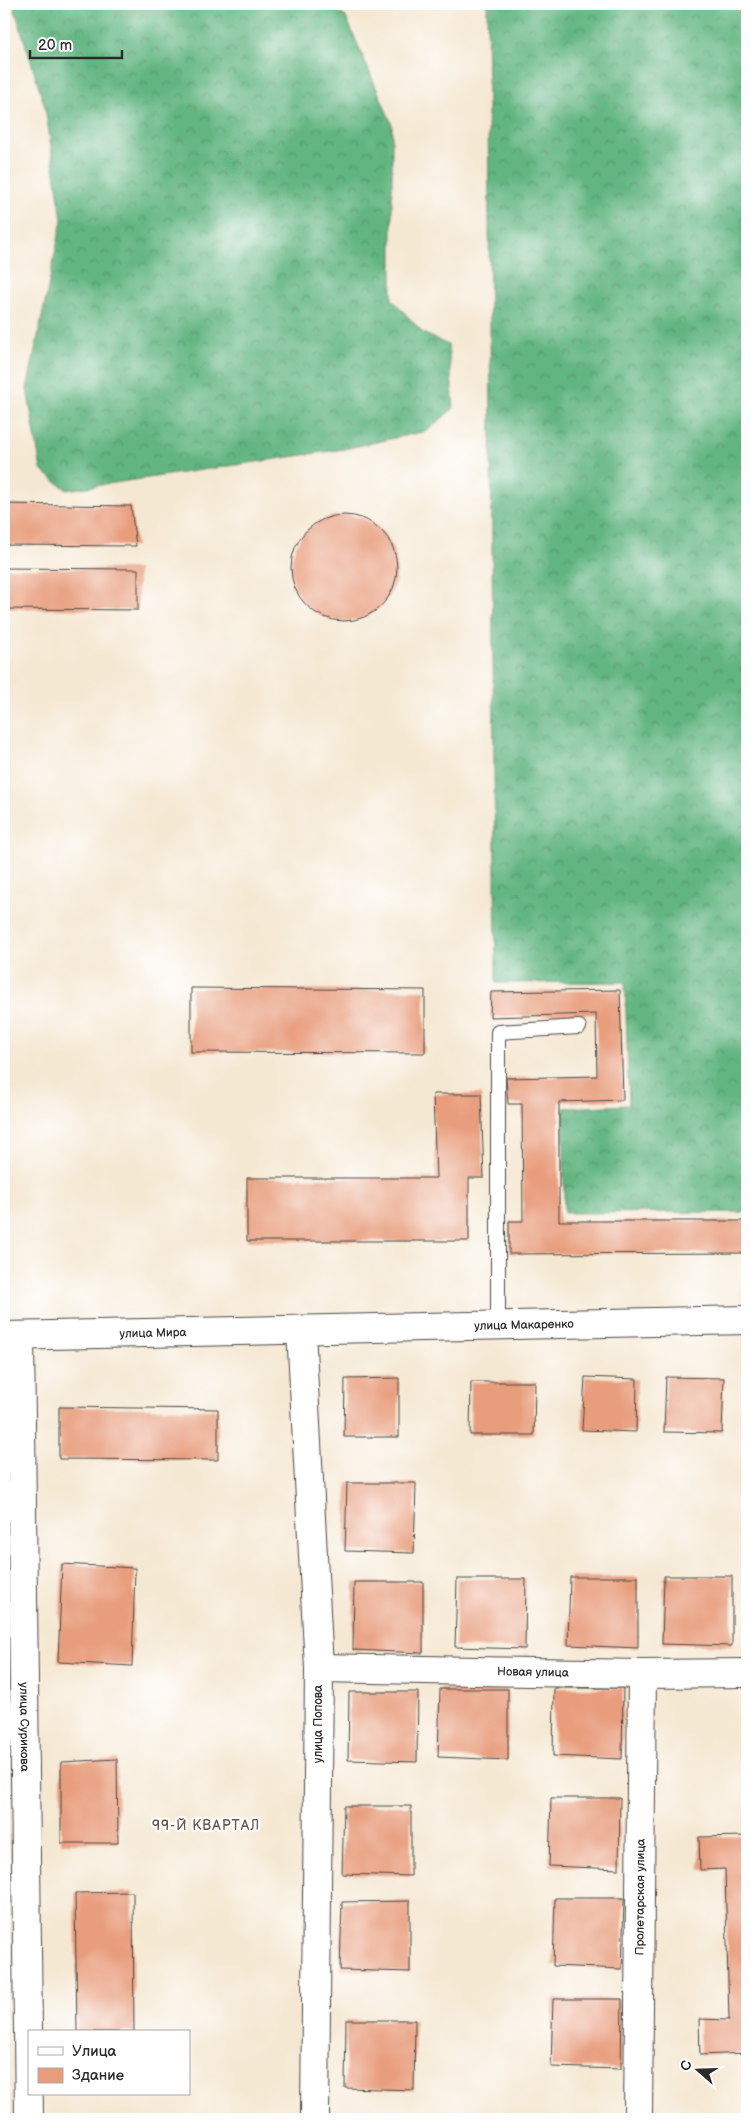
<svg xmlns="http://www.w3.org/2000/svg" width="751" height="2123" viewBox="0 0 751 2123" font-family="'Balsamiq Sans',sans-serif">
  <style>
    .forest { fill: url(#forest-crowns); stroke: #467056 }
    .building { fill: #e89d7d }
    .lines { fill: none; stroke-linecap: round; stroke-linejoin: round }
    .service-casing { stroke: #494744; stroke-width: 16 }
    .minor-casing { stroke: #494744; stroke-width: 30 }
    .service { stroke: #fff; stroke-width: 14 }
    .minor { stroke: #fff; stroke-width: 28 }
    .labels { text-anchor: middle; stroke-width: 4.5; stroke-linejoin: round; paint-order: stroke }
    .street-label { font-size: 12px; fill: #2b2b2b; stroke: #fff }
    .neighbourhood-label { font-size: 14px; letter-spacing: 1px; fill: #6d5348; stroke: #fff }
  </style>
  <defs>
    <pattern id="forest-crowns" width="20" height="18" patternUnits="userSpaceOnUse" patternTransform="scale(1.25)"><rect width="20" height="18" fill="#62b581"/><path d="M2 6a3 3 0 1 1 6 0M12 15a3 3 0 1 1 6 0" fill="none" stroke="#51936a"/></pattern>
  </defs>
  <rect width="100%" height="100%" fill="#fff"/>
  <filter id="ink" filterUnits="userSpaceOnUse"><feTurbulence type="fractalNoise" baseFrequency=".02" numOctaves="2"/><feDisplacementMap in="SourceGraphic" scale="10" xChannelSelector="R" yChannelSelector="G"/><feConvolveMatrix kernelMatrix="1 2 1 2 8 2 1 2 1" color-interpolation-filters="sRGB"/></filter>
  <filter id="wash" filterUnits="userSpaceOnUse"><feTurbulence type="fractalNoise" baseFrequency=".0096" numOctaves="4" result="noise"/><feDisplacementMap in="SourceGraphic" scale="20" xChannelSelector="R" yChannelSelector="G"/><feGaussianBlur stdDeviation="1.12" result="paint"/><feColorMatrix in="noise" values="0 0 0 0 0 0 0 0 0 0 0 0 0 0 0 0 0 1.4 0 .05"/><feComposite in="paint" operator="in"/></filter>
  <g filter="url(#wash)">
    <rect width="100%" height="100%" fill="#f5e8d3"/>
    <path class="forest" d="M 13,4 L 326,4 L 346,17 L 392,124 L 392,299 L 423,333 L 448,345 L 454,408 L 427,431 L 344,449 L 67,490 L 41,470 L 27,389 L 62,220 L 45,107 Z
      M 487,4 L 747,4 L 747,1212 L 564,1213 L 564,1108 L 629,1105 L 625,982 L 496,983 Z"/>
    <g id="blocks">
      <path class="building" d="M 4,504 L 131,506 L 136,546 L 4,545 Z
        M291 568a53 53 0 1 1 106 0a53 53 0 1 1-106 0Z
        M 4,568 L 138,569 L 138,610 L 4,609 Z
        M 191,988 L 425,990 L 425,1053 L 191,1052 Z
        M 620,990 L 623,1100 L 559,1102 L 559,1221 L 747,1221 L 747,1253 L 509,1254 L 509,1221 L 523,1221 L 522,1104 L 508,1104 L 506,1078 L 597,1076 L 596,1014 L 490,1017 L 491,992 Z
        M 433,1094 L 481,1094 L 484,1178 L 469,1178 L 469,1241 L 247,1241 L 247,1178 L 436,1178 Z
        M 585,1377 L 637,1379 L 636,1432 L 582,1430 Z
        M 666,1377 L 724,1378 L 722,1433 L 664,1432 Z
        M 399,1378 L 399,1437 L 344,1437 L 345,1379 Z
        M 471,1382 L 535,1382 L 534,1435 L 470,1435 Z
        M 59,1407 L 218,1409 L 218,1460 L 59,1459 Z
        M 347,1483 L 416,1483 L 414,1553 L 345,1551 Z
        M 62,1564 L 135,1568 L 132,1666 L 58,1662 Z
        M 664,1576 L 732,1576 L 732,1646 L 662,1644 Z
        M 570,1577 L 638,1577 L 638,1648 L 568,1645 Z
        M 457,1579 L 526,1579 L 525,1649 L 455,1647 Z
        M 354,1582 L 423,1582 L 423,1653 L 353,1650 Z
        M 554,1688 L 623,1688 L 622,1759 L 553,1756 Z
        M 440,1689 L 508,1689 L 508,1760 L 438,1757 Z
        M 349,1692 L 418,1692 L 417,1762 L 348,1760 Z
        M 117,1759 L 118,1843 L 61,1843 L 61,1762 Z
        M 551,1798 L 620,1798 L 619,1869 L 549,1866 Z
        M 344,1806 L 411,1806 L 411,1876 L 342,1874 Z
        M 747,1836 L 747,2053 L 700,2055 L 699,2019 L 729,2020 L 725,1869 L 700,1870 L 699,1837 Z
        M 133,1892 L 134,2032 L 77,2032 L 75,1893 Z
        M 555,1898 L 624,1898 L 622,1969 L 553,1966 Z
        M 410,1901 L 410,1972 L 340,1970 L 342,1902 Z
        M 553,1999 L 622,1999 L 621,2069 L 551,2067 Z
        M 346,2020 L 415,2020 L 414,2090 L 345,2088 Z"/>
    </g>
  </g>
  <g filter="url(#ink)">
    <use href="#blocks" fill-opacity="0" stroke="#494744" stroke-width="1"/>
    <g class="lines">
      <defs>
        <path id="service" d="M 498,1325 L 498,1032 L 579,1027"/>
        <g id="minor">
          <path d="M 301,1330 L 319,1668 L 315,2119"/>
          <path id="s1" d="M 4,1336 L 747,1320"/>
          <path id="s2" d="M 20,1336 L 29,2119"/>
          <path id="s3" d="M 319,1668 L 642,1674 L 747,1673"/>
          <path id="s4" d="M 638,2119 L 642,1674"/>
        </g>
      </defs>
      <use href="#service" class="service-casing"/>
      <use href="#minor" class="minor-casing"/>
      <use href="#service" class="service"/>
      <use href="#minor" class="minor"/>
    </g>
  </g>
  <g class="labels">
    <g class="street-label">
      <text dy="4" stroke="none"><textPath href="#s1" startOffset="520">улица Макаренко</textPath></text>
      <text dy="4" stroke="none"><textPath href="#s1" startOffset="149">улица Мира</textPath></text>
      <text dy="4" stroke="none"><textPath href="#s3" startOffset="214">Новая улица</textPath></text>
      <text transform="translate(318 1724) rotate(-90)" y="4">улица Попова</text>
      <text dy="4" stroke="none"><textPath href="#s2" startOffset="391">улица Сурикова</textPath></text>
      <text dy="4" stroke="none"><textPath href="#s4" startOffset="222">Пролетарская улица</textPath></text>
    </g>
    <g class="neighbourhood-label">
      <text x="206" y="1830">99-Й КВАРТАЛ</text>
    </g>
  </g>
  <rect width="751" height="2123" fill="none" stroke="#fff" stroke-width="20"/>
  <rect x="28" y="2030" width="162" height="65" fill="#ffffff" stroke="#aaaaaa"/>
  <rect x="38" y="2047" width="25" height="8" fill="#ffffff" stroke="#aaaaaa"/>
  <text x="72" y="2056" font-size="15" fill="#2b2b2b">Улица</text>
  <rect x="38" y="2068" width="25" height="15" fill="#e89d7d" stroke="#aaaaaa"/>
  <text x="72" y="2080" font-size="15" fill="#2b2b2b">Здание</text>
  <g transform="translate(698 2070) rotate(290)" stroke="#ffffff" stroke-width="4" paint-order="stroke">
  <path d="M0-4L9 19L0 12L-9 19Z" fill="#2b2b2b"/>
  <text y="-8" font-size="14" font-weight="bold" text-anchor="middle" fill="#2b2b2b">С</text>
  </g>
  <path d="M30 50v8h92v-8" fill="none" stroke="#2b2b2b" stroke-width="2.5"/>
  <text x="38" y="50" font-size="15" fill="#2b2b2b" stroke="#ffffff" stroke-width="4" paint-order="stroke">20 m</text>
</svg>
